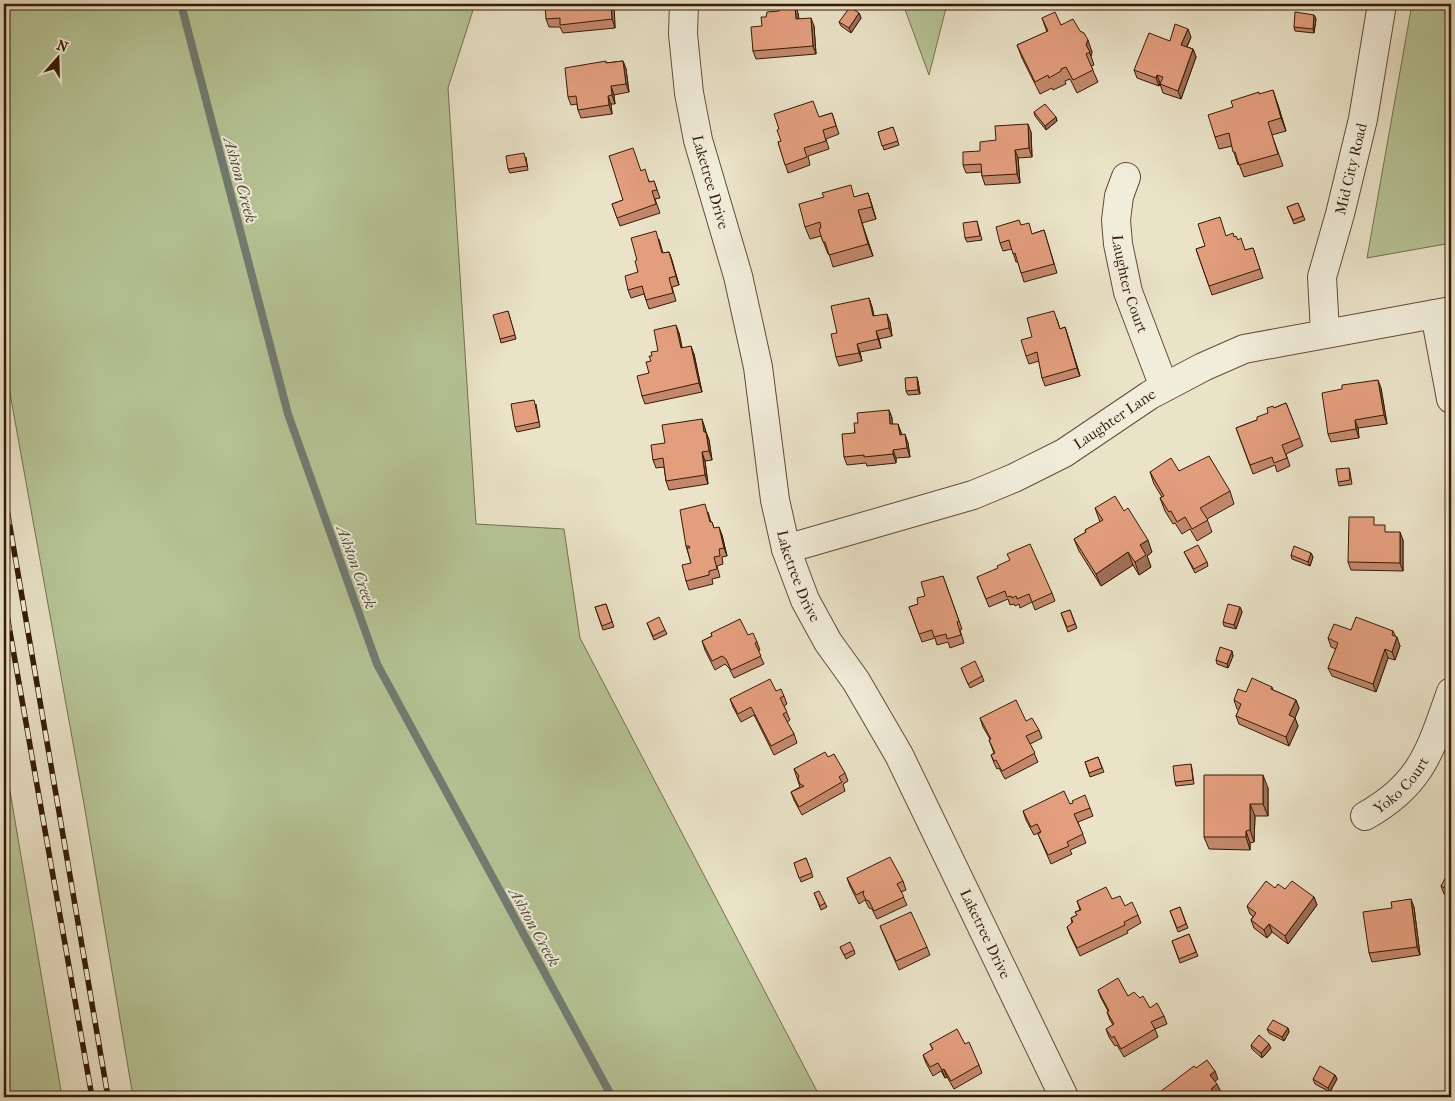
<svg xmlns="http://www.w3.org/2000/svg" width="1455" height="1101" viewBox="0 0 1455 1101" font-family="'IM FELL French Canon',serif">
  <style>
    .green { fill: #b6c496; stroke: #76704d }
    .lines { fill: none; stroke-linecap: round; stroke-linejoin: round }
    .stream { stroke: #717c72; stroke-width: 8 }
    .street-casing { stroke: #624d35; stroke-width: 30 }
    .street { stroke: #f1eddb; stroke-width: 28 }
    .rail-casing { stroke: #351b04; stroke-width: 5.5 }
    .rail { stroke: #f1eddb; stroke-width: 4; stroke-dasharray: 11; stroke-linecap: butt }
    .wall { fill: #c3886c; stroke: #351b04 }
    .shaded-wall { fill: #9f6f58; stroke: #351b04 }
    .building { fill: #e39e7e; stroke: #351b04 }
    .labels { text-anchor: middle; stroke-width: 4; stroke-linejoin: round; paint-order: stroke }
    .street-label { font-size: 15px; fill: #351b04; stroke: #f1eddb }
    .water-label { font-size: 16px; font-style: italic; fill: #534c3b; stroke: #f1eddb }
  </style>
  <rect width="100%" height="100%" fill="#eae3c8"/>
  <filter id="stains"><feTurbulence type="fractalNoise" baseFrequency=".004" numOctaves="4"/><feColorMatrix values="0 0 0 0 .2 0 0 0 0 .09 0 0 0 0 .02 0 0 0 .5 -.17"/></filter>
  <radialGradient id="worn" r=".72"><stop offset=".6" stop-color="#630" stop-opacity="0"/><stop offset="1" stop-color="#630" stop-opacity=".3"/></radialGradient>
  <path class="green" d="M 4,4 L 475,4 L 448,88 L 476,524 L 564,529 L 580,638 L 820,1097 L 133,1097 L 84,804 L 4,360 Z
    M 903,4 L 947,4 L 929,75 Z
    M 1412,4 L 1451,4 L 1451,243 L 1367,258 Z
    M 4,756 L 62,1097 L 4,1097 Z"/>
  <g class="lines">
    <path class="stream" d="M 181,4 L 288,414 L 377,664 L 612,1097"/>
    <defs>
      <g id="street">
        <path id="s1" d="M 684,4 L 683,34 L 689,93 L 698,140 L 738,276 L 758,367 L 775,500 L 786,549 L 805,600 L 828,642 L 856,681 L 899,755 L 1064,1097"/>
        <path id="s2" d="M 1126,177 L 1119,196 L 1116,220 L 1118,244 L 1128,292 L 1164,387"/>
        <path d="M 1435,314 L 1451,399"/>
        <path id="s3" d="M 1325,333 L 1322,277 L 1340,214 L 1363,119 L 1382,4"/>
        <path id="s4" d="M 786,549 L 973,495 L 1014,478 L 1064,453 L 1150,395 L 1203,367 L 1244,349 L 1451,311"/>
        <path id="s5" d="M 1365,816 C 1422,784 1430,751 1451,692"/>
      </g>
    </defs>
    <use href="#street" class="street-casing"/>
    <use href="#street" class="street"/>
    <defs>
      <path id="rail" d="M 4,492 L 108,1097
        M 4,598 L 92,1097"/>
    </defs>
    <use href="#rail" class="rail-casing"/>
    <use href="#rail" class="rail"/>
  </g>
  <path class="wall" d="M 614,4 L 615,28 L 563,33 L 560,27 L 549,27 L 546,19 Z
    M 1280,4 L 1316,4 L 1314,10 Z
    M 798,13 L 799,19 L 814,26 L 816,54 L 756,59 L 753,51 L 762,26 Z
    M 859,13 L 861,18 L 851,33 L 841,26 L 839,22 Z
    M 1314,15 L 1316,19 L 1314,33 L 1295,31 L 1294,27 Z
    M 1042,18 L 1080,31 L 1092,52 L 1091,56 L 1094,65 L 1091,66 L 1098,82 L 1077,93 L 1070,79 L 1065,81 L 1066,84 L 1053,90 L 1052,88 L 1040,94 L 1022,58 L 1017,45 L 1047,32 Z
    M 1191,37 L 1187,47 L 1193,49 L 1196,57 L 1181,99 L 1163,93 L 1160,84 L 1161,83 L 1159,86 L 1137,78 L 1134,70 L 1170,41 Z
    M 623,61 L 626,69 L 629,92 L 614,95 L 615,104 L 611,104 L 612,114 L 581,118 L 578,110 L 577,104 L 571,105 L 568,97 L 606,63 Z
    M 1259,94 L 1277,102 L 1286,131 L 1272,135 L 1283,166 L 1244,177 L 1239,164 L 1238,165 L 1232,146 L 1219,149 L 1215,137 L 1233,107 Z
    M 1034,112 L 1056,117 L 1057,121 L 1046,130 L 1035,116 Z
    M 832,113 L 839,134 L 826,139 L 829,149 L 808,156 L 810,165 L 788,173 L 778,142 L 781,141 L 819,117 Z
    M 893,127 L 899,145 L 884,150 L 878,132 Z
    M 1031,132 L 1032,157 L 1018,158 L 1020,183 L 985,185 L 982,176 L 982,172 L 966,173 L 963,165 L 980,151 L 996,140 Z
    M 526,157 L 528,170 L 510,173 L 508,169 Z
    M 641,170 L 650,182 L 654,181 L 660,198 L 655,199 L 660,213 L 620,226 L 612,204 L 623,200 Z
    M 868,193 L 876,219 L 862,223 L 873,256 L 833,267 L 829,254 L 828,254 L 821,236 L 810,239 L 805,227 L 855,197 Z
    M 1298,203 L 1305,220 L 1294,224 L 1287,207 Z
    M 977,221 L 982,240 L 967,242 L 965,238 Z
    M 1021,225 L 1032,234 L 1044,230 L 1057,273 L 1024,282 L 1018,262 L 1016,262 L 1012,249 L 1003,251 L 1000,243 Z
    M 1227,236 L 1235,237 L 1238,240 L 1245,250 L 1253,248 L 1263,278 L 1212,295 L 1196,249 L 1205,246 Z
    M 659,239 L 663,253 L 669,252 L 679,285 L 672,287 L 676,301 L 649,309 L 644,294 L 631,298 L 628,290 L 638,272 L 637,260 Z
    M 869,298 L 872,307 L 874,316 L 890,322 L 892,336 L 879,339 L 881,348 L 860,352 L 862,361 L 839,366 L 836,357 L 837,333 Z
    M 508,311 L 516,339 L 501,343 L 500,339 Z
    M 1057,319 L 1060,329 L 1065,327 L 1080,376 L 1045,386 L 1042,378 L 1039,361 L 1029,364 L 1026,356 L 1032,337 Z
    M 679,333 L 682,348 L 694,354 L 702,392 L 645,404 L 642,396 L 649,373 L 652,356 Z
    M 918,381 L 920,394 L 908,395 L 906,391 Z
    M 1381,388 L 1387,424 L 1358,428 L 1359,438 L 1331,442 L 1328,434 Z
    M 1286,403 L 1303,446 L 1286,454 L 1290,466 L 1277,472 L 1275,465 L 1253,474 L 1236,428 L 1257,420 L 1268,413 L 1274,408 Z
    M 536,404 L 540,427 L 517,432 L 515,427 Z
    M 889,410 L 892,418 L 892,424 L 901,432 L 902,435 L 908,443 L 910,457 L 896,458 L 896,463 L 867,466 L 866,463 L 847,465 L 844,457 L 858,423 Z
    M 705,428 L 706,432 L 709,440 L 712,460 L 705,461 L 708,484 L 669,490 L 666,481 L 664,467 L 656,468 L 653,460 L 665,443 Z
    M 1349,468 L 1350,472 L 1352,484 L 1339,486 L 1338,482 Z
    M 1179,471 L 1230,491 L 1234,504 L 1207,519 L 1212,532 L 1197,541 L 1190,529 L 1182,534 L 1175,523 L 1173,524 L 1165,511 L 1160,498 L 1162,497 L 1154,484 L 1150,472 Z
    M 1095,508 L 1124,511 L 1152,552 L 1147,556 L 1151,567 L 1139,575 L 1133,565 L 1101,586 L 1079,551 L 1074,539 L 1086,532 L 1085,530 L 1100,522 Z
    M 708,512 L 711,522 L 712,522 L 714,528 L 722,535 L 727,556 L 722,557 L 723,564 L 717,566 L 720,577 L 712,579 L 713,584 L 689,590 L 686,581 L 691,563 L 686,546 Z
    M 1387,532 L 1403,540 L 1403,571 L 1351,570 L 1348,562 Z
    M 1184,552 L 1207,562 L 1208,566 L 1195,573 Z
    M 1311,553 L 1313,557 L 1310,566 L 1292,559 L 1291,555 Z
    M 943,576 L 962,629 L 960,630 L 964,643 L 950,648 L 948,642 L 937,645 L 935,638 L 922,642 L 909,607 L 918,604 Z
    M 977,577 L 1052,593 L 1055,601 L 1035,610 L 1032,602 L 1020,608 L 1019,604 L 1015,606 L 1014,604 L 1010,605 L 1008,599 L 989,607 Z
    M 606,604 L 614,627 L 603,630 L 595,607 Z
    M 1240,607 L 1242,612 L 1236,629 L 1224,626 L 1223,622 Z
    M 1070,610 L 1077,628 L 1068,632 L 1061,613 Z
    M 647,623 L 665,630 L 667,634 L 654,640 Z
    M 1351,630 L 1393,631 L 1400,646 L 1395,660 L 1388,658 L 1376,692 L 1332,676 L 1328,668 L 1336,649 L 1331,647 L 1328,638 Z
    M 711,633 L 748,635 L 757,642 L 760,650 L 758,651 L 764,664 L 734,678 L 729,668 L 725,664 L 715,670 L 705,650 L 702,641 L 712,636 Z
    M 1232,651 L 1233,656 L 1228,668 L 1217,664 L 1216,660 Z
    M 961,668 L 982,676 L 984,681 L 970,688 Z
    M 1272,687 L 1273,690 L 1296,700 L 1299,708 L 1295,718 L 1298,726 L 1289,746 L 1239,724 L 1236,716 L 1239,710 L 1237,709 L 1234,700 L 1246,692 Z
    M 776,691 L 784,696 L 787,704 L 784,706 L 790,720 L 787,722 L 794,734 L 797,743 L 774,755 L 754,715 L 741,722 L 733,707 L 730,699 Z
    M 980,718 L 1026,721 L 1039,730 L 1042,738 L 1030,744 L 1038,762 L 1005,779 L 999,768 L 997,769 L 994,763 L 991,755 L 994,753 L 989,740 L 990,739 L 983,727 Z
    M 828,757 L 845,773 L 848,781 L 843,784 L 845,791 L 802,815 L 794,800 L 791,792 L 800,787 L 794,769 Z
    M 1098,757 L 1104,772 L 1090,777 L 1085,762 Z
    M 1191,764 L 1192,769 L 1194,784 L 1176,786 L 1175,782 Z
    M 1268,788 L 1268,816 L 1255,816 L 1254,842 L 1250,843 L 1250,850 L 1209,849 L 1204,837 Z
    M 1070,804 L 1090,808 L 1093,816 L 1078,822 L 1086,843 L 1070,850 L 1072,854 L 1051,864 L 1038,834 L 1040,832 L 1034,835 L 1026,820 L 1023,811 Z
    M 806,858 L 813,877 L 801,882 L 794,863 Z
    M 1451,874 L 1451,898 L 1444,894 L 1441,886 Z
    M 847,878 L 903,881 L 906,890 L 901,892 L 907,905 L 877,919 L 872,909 L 869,908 L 865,900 L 859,904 L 850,886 Z
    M 1275,888 L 1285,889 L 1314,897 L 1317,905 L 1288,944 L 1272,932 L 1267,938 L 1254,928 L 1251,920 L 1253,916 L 1250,914 L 1247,906 Z
    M 814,893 L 825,903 L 827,907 L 821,910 Z
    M 1112,899 L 1125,906 L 1138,915 L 1141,923 L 1127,931 L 1128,933 L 1080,956 L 1070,935 L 1067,927 L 1072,923 L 1071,918 L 1077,915 L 1075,912 L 1080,910 L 1077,901 Z
    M 1180,907 L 1188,928 L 1178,932 L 1170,911 Z
    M 1414,907 L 1420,955 L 1372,962 L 1369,953 Z
    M 880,926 L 927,947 L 930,955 L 899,970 Z
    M 1189,934 L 1198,956 L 1180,963 L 1172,941 Z
    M 840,947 L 854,950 L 855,954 L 846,959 Z
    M 1098,990 L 1128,996 L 1164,1016 L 1167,1024 L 1155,1029 L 1158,1037 L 1124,1057 L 1117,1045 L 1115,1046 L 1109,1037 L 1106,1029 L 1113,1025 L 1110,1020 L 1107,1012 L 1108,1011 L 1101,998 Z
    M 1288,1028 L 1289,1032 L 1284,1041 L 1269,1033 L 1267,1029 Z
    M 930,1044 L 965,1044 L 979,1065 L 982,1073 L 954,1089 L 947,1077 L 945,1078 L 941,1071 L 933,1076 L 926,1063 L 923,1055 L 933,1050 Z
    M 1251,1045 L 1271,1048 L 1262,1058 L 1252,1049 Z
    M 1335,1075 L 1337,1079 L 1330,1092 L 1315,1084 L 1313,1079 Z"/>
  <path class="shaded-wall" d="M 611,4 L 614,4 L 615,28 L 612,19 Z
    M 1312,4 L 1316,4 L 1314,10 Z
    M 795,5 L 798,13 L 799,27 L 796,19 Z
    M 859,13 L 861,18 L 851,33 L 849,28 Z
    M 1314,15 L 1316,19 L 1314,33 L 1313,29 Z
    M 811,18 L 814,26 L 816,54 L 813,46 Z
    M 1188,29 L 1191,37 L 1184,53 L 1181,45 Z
    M 1088,40 L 1092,52 L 1091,56 L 1086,45 Z
    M 1193,49 L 1196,57 L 1181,99 L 1178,91 Z
    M 623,61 L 626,69 L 629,92 L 626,84 Z
    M 1157,75 L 1160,83 L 1159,86 L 1156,78 Z
    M 611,86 L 614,95 L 615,104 L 612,95 Z
    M 1273,90 L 1277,102 L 1286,131 L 1281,118 Z
    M 608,96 L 611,104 L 612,114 L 609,105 Z
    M 1056,117 L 1057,121 L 1046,130 L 1045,126 Z
    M 1028,124 L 1031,132 L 1032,157 L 1029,148 Z
    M 1015,150 L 1018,158 L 1020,183 L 1017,174 Z
    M 868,193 L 872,205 L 876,219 L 872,207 Z
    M 858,210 L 862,223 L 873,256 L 868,244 Z
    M 669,252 L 672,260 L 679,285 L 676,276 Z
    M 869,298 L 872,307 L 876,325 L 873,316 Z
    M 887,314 L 890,322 L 892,336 L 889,328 Z
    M 676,325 L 679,333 L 684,356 L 681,348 Z
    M 1065,327 L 1068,336 L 1080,376 L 1077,368 Z
    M 876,331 L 879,339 L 881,348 L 878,339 Z
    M 857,344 L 860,352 L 862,361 L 859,353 Z
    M 691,346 L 694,354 L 702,392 L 699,383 Z
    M 917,377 L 918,381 L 920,394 L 918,390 Z
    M 1378,380 L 1381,388 L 1387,424 L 1384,415 Z
    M 889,410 L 892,418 L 893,433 L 890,424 Z
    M 702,419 L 705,428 L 707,440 L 704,432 Z
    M 1355,420 L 1358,428 L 1359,438 L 1356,429 Z
    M 898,424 L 901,432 L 903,443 L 900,435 Z
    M 706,432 L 709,440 L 712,460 L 709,451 Z
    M 905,434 L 908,443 L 910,457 L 907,448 Z
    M 893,450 L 896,458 L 896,463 L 893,454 Z
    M 702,452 L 705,461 L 708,484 L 705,475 Z
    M 719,527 L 722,535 L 727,556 L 724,548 Z
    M 1400,532 L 1403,540 L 1403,571 L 1400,563 Z
    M 1148,540 L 1152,552 L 1147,556 L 1151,567 L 1139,575 L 1135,562 L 1140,545 Z
    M 1128,552 L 1133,565 L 1101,586 L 1096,574 Z
    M 1311,553 L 1313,557 L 1310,566 L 1308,562 Z
    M 1240,607 L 1242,612 L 1236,629 L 1234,625 Z
    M 1397,637 L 1400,646 L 1395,660 L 1392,652 Z
    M 1385,649 L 1388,658 L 1376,692 L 1373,684 Z
    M 1232,651 L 1233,656 L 1228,668 L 1227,664 Z
    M 1296,700 L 1299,708 L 1295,718 L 1298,726 L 1289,746 L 1286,737 L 1289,715 Z
    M 1263,775 L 1268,788 L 1268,816 L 1263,804 Z
    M 1250,804 L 1255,816 L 1254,842 L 1250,830 Z
    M 1246,831 L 1250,843 L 1250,850 L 1246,837 Z
    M 1314,897 L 1317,905 L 1288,944 L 1285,936 Z
    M 1411,899 L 1414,907 L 1420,955 L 1417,947 Z
    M 1269,924 L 1272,932 L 1267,938 L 1264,930 Z
    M 1288,1028 L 1289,1032 L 1284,1041 L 1282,1037 Z
    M 1269,1044 L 1271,1048 L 1262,1058 L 1261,1053 Z
    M 944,1069 L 947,1077 L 945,1078 L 942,1070 Z
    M 1215,1071 L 1218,1079 L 1213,1083 L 1210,1075 Z
    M 1335,1075 L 1337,1079 L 1330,1092 L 1328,1088 Z
    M 1217,1084 L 1221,1092 L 1214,1097 L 1211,1089 Z"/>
  <path class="building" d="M 550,4 L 611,4 L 612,19 L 560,25 L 560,18 L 546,19 L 545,5 Z
    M 795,5 L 796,19 L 811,18 L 813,46 L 753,51 L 751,27 L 762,26 L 761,17 L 766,17 L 767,12 L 779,11 L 779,6 Z
    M 850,7 L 859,13 L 849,28 L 839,22 Z
    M 1055,12 L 1061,25 L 1073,19 L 1080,31 L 1084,33 L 1088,40 L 1086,45 L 1090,52 L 1086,54 L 1093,70 L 1073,80 L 1066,67 L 1061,69 L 1061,71 L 1049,78 L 1048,75 L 1035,82 L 1017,45 L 1048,31 L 1042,18 Z
    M 1295,12 L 1314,15 L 1313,29 L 1294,27 Z
    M 1175,24 L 1188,29 L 1181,45 L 1193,49 L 1178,91 L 1160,84 L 1163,77 L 1157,75 L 1156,78 L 1134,70 L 1149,33 L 1170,41 Z
    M 606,61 L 606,63 L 623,61 L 626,84 L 611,86 L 612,95 L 608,96 L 609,105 L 578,110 L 576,96 L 568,97 L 565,68 Z
    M 1273,90 L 1281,118 L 1268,122 L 1278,154 L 1239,165 L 1235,152 L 1233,152 L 1229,133 L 1215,137 L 1208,115 L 1233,107 L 1231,101 L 1259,92 L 1259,94 Z
    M 813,101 L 819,117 L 832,113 L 836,126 L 823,130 L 826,141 L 804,148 L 807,157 L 785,165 L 778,142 L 781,141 L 777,130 L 779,129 L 774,114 Z
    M 1045,104 L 1056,117 L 1045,126 L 1034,112 Z
    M 1028,124 L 1029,148 L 1015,150 L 1017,174 L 982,176 L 981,164 L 963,165 L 963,152 L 980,151 L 980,142 L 996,140 L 995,126 Z
    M 893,127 L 898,141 L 882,146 L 878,132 Z
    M 633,148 L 641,171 L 645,169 L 649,182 L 654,181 L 657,190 L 652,191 L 656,204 L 617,218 L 612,204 L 623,200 L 609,156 Z
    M 524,153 L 527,166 L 508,169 L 506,156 Z
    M 851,185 L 854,197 L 868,193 L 872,207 L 858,210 L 868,244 L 829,255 L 825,242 L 823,242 L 819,229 L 821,228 L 820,222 L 805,227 L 799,204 L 824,197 L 822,193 Z
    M 1298,203 L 1303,216 L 1293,220 L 1287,207 Z
    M 1220,217 L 1226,236 L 1233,233 L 1234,237 L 1236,236 L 1238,240 L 1241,238 L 1245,250 L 1253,248 L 1260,269 L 1209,286 L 1196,249 L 1205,246 L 1198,224 Z
    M 1019,220 L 1021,225 L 1029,223 L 1032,234 L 1044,230 L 1054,264 L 1021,273 L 1015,253 L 1013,254 L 1009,240 L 1000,243 L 996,227 Z
    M 977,221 L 980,236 L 965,238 L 963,223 Z
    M 656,231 L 662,253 L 669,252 L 676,276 L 669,278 L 673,293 L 646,300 L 642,286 L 628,290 L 625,276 L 638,272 L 635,261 L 637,260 L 631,238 Z
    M 869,298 L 873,316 L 887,314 L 889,328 L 876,331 L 878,339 L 857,344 L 859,353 L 836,357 L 831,334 L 837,333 L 831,306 Z
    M 508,311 L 515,335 L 500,339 L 493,315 Z
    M 1054,311 L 1060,329 L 1065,327 L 1077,368 L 1042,378 L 1037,352 L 1026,356 L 1021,340 L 1032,337 L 1027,318 Z
    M 676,325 L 681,348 L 691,346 L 699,383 L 642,396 L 637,376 L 649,373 L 646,362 L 651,361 L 649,356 L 652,356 L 651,352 L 658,351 L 654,330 Z
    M 917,377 L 918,390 L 906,391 L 905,378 Z
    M 1378,380 L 1384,415 L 1355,420 L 1356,429 L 1328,434 L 1322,393 L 1342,389 L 1342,385 Z
    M 534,400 L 539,422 L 515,427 L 511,404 Z
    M 1286,403 L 1300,438 L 1282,445 L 1287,458 L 1274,463 L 1272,457 L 1250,465 L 1236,428 L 1257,420 L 1257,417 L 1268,413 L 1267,408 L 1273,406 L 1274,408 Z
    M 889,410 L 890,424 L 898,424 L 900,435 L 905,434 L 907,448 L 893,450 L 893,454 L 864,457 L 864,455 L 844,457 L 842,434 L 855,433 L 854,423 L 858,423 L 857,413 Z
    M 702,419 L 704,432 L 706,432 L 709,451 L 702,452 L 705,475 L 666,481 L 663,458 L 653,460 L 651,445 L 665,443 L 662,425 Z
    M 1209,456 L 1230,491 L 1200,508 L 1208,520 L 1192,529 L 1185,517 L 1177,522 L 1171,511 L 1169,512 L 1160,498 L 1164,496 L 1150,472 L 1171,458 L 1179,471 Z
    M 1349,468 L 1350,480 L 1338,482 L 1336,469 Z
    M 1115,496 L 1124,511 L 1128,508 L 1148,540 L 1140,545 L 1146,555 L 1135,562 L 1128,552 L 1096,574 L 1074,539 L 1086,532 L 1085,530 L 1103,520 L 1095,508 Z
    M 705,504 L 710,522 L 712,522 L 714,528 L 719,527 L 724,548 L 719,549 L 720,556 L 714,557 L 717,569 L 709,571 L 709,575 L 686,581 L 682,565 L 691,563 L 687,548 L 690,548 L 689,546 L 686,546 L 680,510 Z
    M 1349,517 L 1374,517 L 1374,525 L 1385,525 L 1385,532 L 1400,532 L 1400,563 L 1348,562 Z
    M 1030,544 L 1052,593 L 1032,602 L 1029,594 L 1017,599 L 1016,596 L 1012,598 L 1011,596 L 1007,597 L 1005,591 L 986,599 L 977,577 L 998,568 L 997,566 L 1010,560 L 1007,554 Z
    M 1198,545 L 1207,562 L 1194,569 L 1184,552 Z
    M 1294,546 L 1311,553 L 1308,562 L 1291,555 Z
    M 943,576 L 959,621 L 957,622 L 961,635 L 947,639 L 946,634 L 934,637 L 932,630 L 919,634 L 909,607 L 918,604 L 917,598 L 925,596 L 921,582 Z
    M 606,604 L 612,622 L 602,626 L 595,607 Z
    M 1228,604 L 1240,607 L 1234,625 L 1223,622 Z
    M 1070,610 L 1075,624 L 1067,627 L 1061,613 Z
    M 659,617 L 665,630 L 653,636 L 647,623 Z
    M 1356,617 L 1393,631 L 1392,635 L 1397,637 L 1392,652 L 1385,649 L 1373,684 L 1328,668 L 1338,643 L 1328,638 L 1334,624 L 1351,630 Z
    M 740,619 L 748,635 L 753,633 L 757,642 L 755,643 L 761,656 L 731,670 L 726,659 L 722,656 L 712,661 L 702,641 L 712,636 L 711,633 Z
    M 1220,647 L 1232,651 L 1227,664 L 1216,660 Z
    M 975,661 L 982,676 L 968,684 L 961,668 Z
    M 1252,678 L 1272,687 L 1271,689 L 1296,700 L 1289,715 L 1295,718 L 1286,737 L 1236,716 L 1241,704 L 1234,700 L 1238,689 L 1246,692 Z
    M 770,679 L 776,691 L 781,689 L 784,696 L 780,698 L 787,712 L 783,714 L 794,734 L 771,746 L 751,707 L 738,714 L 730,699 Z
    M 1016,700 L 1026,721 L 1032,718 L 1039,730 L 1026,736 L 1035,753 L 1002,771 L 996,760 L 994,761 L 991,755 L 995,753 L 989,740 L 991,739 L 980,718 Z
    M 825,752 L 828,757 L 834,754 L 845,773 L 839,777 L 842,782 L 799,807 L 791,792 L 804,786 L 800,784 L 798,779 L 799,776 L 794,769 Z
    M 1098,757 L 1102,768 L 1089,773 L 1085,762 Z
    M 1191,764 L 1193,780 L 1175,782 L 1173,766 Z
    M 1204,775 L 1263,775 L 1263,804 L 1250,804 L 1250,830 L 1246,831 L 1246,837 L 1204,837 Z
    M 1064,791 L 1070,804 L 1073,803 L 1072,801 L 1085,795 L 1090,808 L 1074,814 L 1083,834 L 1067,842 L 1069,846 L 1048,855 L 1038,834 L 1041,832 L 1037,824 L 1031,827 L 1023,811 Z
    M 890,857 L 903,881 L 897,884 L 904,897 L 874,911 L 869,901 L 866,900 L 863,894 L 864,891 L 856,895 L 847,878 Z
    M 806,858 L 812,873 L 799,878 L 794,863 Z
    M 1448,873 L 1451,874 L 1451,891 L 1441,886 Z
    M 1266,881 L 1275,888 L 1278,884 L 1285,889 L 1292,881 L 1314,897 L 1285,936 L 1269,924 L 1264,930 L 1251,920 L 1256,913 L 1247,906 Z
    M 1106,887 L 1112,899 L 1120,896 L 1125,906 L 1132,902 L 1138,915 L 1124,922 L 1125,925 L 1077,948 L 1067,927 L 1073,922 L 1071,918 L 1077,915 L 1075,912 L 1081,910 L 1077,901 Z
    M 819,891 L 825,903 L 820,906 L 814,893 Z
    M 1411,899 L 1417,947 L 1369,953 L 1363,912 L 1392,908 L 1391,902 Z
    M 1180,907 L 1186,924 L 1177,928 L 1170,911 Z
    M 911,912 L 927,947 L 896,961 L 880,926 Z
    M 1189,934 L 1196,952 L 1179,959 L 1172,941 Z
    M 850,942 L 854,950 L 844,955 L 840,947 Z
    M 1118,978 L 1128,996 L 1134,992 L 1140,998 L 1143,996 L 1150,1008 L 1157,1003 L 1164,1016 L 1151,1022 L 1155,1029 L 1121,1049 L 1114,1036 L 1112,1038 L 1106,1029 L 1114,1024 L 1107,1012 L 1109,1011 L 1098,990 Z
    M 1273,1020 L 1288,1028 L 1282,1037 L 1267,1029 Z
    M 957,1029 L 965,1044 L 969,1042 L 979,1065 L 951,1081 L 944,1069 L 942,1070 L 938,1063 L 930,1067 L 923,1055 L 933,1049 L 930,1044 Z
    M 1259,1035 L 1269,1044 L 1261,1053 L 1251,1045 Z
    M 1207,1060 L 1215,1071 L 1210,1075 L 1217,1084 L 1211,1089 L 1217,1097 L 1152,1097 L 1151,1096 L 1154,1093 L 1156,1095 L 1194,1066 L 1196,1068 Z
    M 1320,1066 L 1335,1075 L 1328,1088 L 1313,1079 Z"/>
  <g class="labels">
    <g class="street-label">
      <text dy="5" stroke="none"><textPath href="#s3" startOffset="168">Mid City Road</textPath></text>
      <text dy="5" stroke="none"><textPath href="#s1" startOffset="181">Laketree Drive</textPath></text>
      <text dy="5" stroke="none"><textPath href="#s2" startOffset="110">Laughter Court</textPath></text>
      <text dy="5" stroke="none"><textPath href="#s4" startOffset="356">Laughter Lane</textPath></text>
      <text dy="5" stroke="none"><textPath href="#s1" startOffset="586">Laketree Drive</textPath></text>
      <text dy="5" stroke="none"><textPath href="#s5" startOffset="48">Yoko Court</textPath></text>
      <text dy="5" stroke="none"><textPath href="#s1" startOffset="991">Laketree Drive</textPath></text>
    </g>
    <g class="water-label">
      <text transform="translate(241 180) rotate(75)" y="6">Ashton Creek</text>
      <text transform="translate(357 567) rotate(70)" y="6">Ashton Creek</text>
      <text transform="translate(535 927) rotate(61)" y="6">Ashton Creek</text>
    </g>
  </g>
  <rect width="1455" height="1101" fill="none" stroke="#eae3c8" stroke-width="20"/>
  <rect x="5" y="5" width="1445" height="1091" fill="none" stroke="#351b04" stroke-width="2.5"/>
  <rect x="10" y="10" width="1435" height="1081" fill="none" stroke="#351b04"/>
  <g transform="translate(58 58) rotate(20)" stroke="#f1eddb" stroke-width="4" paint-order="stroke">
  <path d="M0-4L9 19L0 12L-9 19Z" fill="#351b04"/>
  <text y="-8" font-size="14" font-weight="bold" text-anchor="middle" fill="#351b04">N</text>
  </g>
  <rect width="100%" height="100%" filter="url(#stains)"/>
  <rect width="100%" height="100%" fill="url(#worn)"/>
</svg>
